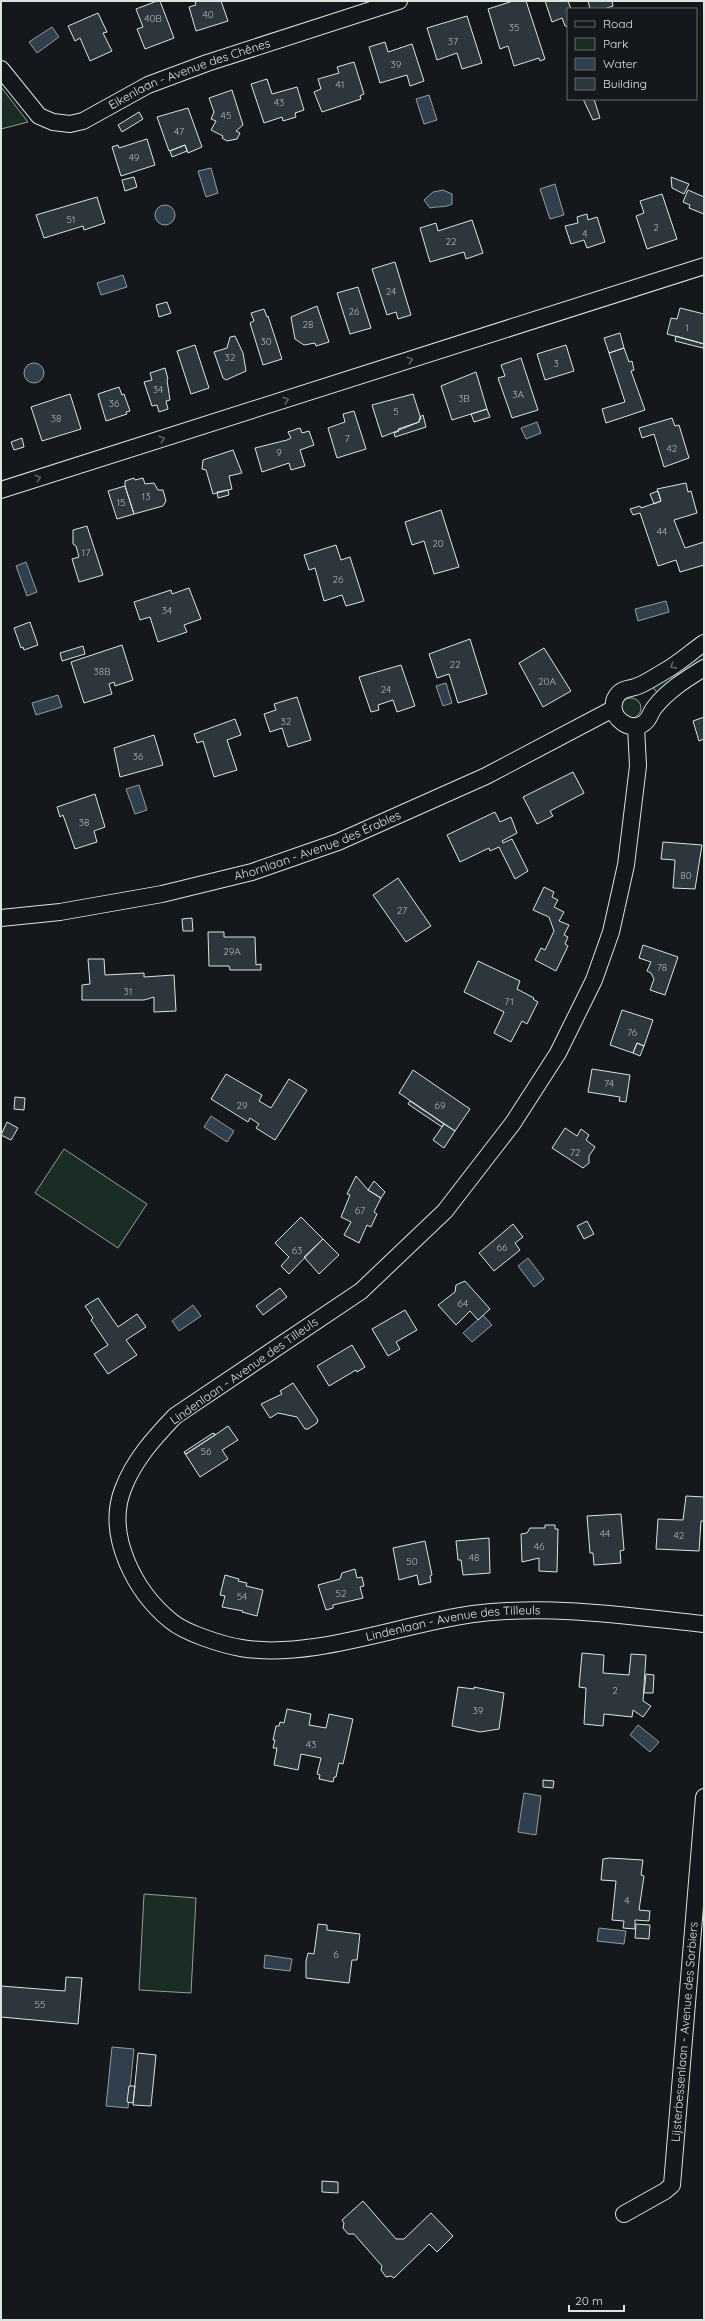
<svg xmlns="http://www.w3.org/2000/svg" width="705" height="2321" font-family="Quicksand,sans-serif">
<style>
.green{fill:#1a2d24;stroke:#939e99}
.water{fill:#2f3f4d;stroke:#939e99}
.building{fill:#2c363c;stroke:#d8e6dc}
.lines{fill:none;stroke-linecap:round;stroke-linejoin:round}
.street-casing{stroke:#d8e6dc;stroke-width:18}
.street{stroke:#14181c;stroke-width:16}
.oneway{stroke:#59605f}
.labels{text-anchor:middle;stroke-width:3;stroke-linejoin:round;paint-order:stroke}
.number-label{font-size:10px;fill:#adbab4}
.street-label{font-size:12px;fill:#d8e6dc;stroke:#14181c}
</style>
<rect width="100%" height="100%" fill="#14181c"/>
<path class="green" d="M 1,87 L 28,122 L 1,129 Z
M 704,649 L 704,660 L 658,694 L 652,686 Z
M621 708a10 10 0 1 1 20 0a10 10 0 1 1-20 0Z
M 64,1149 L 147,1204 L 118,1248 L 35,1193 Z
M 144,1894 L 196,1898 L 191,1993 L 139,1990 Z"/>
<path class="water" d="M 52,27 L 59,37 L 37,53 L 29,42 Z
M 429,95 L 437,120 L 424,124 L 416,99 Z
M 211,168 L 218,193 L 206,197 L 198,171 Z
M 555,184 L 564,215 L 550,219 L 540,189 Z
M 443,190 L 452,194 L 452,204 C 445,208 438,206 430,208 L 424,200 L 433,192 Z
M155 215a10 10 0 1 1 20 0a10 10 0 1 1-20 0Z
M 123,275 L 127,287 L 101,295 L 97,283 Z
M24 373a10 10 0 1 1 20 0a10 10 0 1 1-20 0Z
M 537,422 L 541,433 L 526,439 L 521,428 Z
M 26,562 L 37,592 L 27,596 L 16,566 Z
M 666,601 L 669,612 L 638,621 L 635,609 Z
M 446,683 L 452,703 L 443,706 L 436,686 Z
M 58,695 L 62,707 L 36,715 L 32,703 Z
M 139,785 L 147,810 L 135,814 L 126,789 Z
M 211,1116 L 234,1131 L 227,1142 L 204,1127 Z
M 528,1258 L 544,1279 L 534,1287 L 518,1266 Z
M 193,1305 L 201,1316 L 179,1331 L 172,1321 Z
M 483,1315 L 492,1325 L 472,1342 L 463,1333 Z
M 638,1725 L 659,1742 L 650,1752 L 630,1735 Z
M 524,1793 L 541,1796 L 536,1835 L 518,1832 Z
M 599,1928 L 626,1931 L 624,1944 L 597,1941 Z
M 265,1955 L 292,1959 L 290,1971 L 264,1968 Z
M 112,2047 L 134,2049 L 128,2108 L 106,2106 Z"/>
<path class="building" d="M 157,1 L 160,1 L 174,38 L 145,49 L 137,29 L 143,27 L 136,9 Z
M 195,1 L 221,1 L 228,21 L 196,31 L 189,7 L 196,5 Z
M 513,1 L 526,1 L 545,59 L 540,61 L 539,58 L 514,66 L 508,46 L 500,49 L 488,9 Z
M 545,1 L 568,1 L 571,9 L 568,9 L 568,27 L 565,26 L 562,18 L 552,22 Z
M 588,1 L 612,1 L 613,6 L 604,9 L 590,9 Z
M 98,13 L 107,32 L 103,33 L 112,51 L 90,61 L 80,38 L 75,41 L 68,26 Z
M 467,16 L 482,63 L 462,69 L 457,53 L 437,60 L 427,28 Z
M 385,42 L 388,52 L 412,44 L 424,81 L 410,86 L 407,75 L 380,83 L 369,47 Z
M 354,62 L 364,94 L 360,96 L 361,99 L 322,112 L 314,92 L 321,89 L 318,79 L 339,73 L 337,67 Z
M 267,79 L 272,94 L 297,87 L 304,110 L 295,113 L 296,117 L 283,121 L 282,117 L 264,123 L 251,84 Z
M 232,90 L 243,125 L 236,131 L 240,133 L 237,139 L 227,141 L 222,138 L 223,136 L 211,130 L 216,121 L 211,119 L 214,112 L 209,98 Z
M 583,99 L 594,99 L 600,118 L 593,120 Z
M 188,108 L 202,147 L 188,153 L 185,145 L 169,151 L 157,117 Z
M 139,112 L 143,119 L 122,132 L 118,125 Z
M 147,139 L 155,165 L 121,176 L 112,147 L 118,145 L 119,148 Z
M 185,145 L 187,151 L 172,157 L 170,151 Z
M 134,177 L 137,187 L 125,191 L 122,180 Z
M 671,177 L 689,184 L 684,194 L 672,188 Z
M 688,190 L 704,197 L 704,214 L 689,208 L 690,205 L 683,202 Z
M 662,194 L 677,239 L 647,249 L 636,216 L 644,213 L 640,201 Z
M 97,197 L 105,223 L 84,230 L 83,226 L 44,238 L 36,215 Z
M 587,214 L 588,220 L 597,217 L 605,242 L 587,248 L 584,240 L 571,244 L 565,226 L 578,223 L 577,217 Z
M 472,220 L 483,253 L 466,259 L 464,252 L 430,262 L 420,228 L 436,223 L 438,231 Z
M 395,262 L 411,315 L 398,319 L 396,312 L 387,315 L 372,269 Z
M 358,287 L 371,328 L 350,334 L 337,293 Z
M 167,302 L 171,313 L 159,317 L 156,305 Z
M 317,306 L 329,342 L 316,346 L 315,343 L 304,345 L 295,339 L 291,317 Z
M 680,308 L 704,314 L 704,344 L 667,334 L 671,318 L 677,319 Z
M 264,309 L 267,317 L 268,316 L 282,359 L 263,365 L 250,323 L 254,321 L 251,313 Z
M 620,333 L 624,348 L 609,353 L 604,338 Z
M 235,336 L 243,353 L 246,371 L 226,380 L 223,378 L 214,352 L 227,348 L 230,337 Z
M 676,336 L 704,344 L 703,348 L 675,341 Z
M 195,345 L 209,388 L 191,394 L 177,351 Z
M 566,345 L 574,371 L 545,380 L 537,354 Z
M 624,348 L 629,362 L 632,361 L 634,370 L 631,371 L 645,410 L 606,423 L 602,409 L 625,402 L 609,353 Z
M 521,358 L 538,410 L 512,418 L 498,378 L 505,376 L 501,365 Z
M 165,368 L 168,379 L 167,380 L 170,400 L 166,401 L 168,409 L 159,412 L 157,405 L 152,406 L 144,382 L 152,380 L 150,373 Z
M 476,372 L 487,409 L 452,420 L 441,386 Z
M 119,387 L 122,395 L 124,394 L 130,411 L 126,412 L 127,414 L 106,421 L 98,394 Z
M 70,394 L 81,429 L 42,441 L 31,407 Z
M 413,394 L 421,419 L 419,420 L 419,422 L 382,437 L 372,405 Z
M 487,409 L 490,417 L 474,422 L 471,414 Z
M 354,411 L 366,449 L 337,458 L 328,428 L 345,422 L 343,414 Z
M 423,415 L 426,427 L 395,437 L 394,433 L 399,431 L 398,429 L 419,422 L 420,417 Z
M 672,418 L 675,426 L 679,425 L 689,458 L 664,467 L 654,434 L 642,438 L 639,428 Z
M 300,428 L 302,433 L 309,431 L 314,445 L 300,450 L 305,466 L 291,470 L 289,463 L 262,472 L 255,448 L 287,440 L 291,438 L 288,432 Z
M 22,438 L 24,447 L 14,450 L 11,442 Z
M 233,450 L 242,473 L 229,476 L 232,489 L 213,494 L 206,470 L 202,469 L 203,460 Z
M 134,478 L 135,480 L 143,478 L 145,484 L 154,483 L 158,490 L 163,490 L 166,501 L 163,506 L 134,514 L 125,486 L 125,481 Z
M 686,483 L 688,492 L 691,491 L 697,513 L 674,520 L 685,548 L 704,542 L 704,565 L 680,572 L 676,560 L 658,566 L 640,513 L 633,515 L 630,509 L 640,506 L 641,508 L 661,501 L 657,489 Z
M 125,486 L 134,514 L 117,519 L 108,491 Z
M 228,490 L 229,495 L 218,498 L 217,492 Z
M 658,491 L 661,501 L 654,504 L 650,494 Z
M 441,510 L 459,567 L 434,574 L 424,541 L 412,545 L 405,522 Z
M 87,526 L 103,575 L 79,582 L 72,559 L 79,557 L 76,546 L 73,544 L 73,530 Z
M 336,545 L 341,560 L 350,557 L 364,601 L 346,606 L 342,595 L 324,601 L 315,568 L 309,570 L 304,555 Z
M 189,588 L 201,619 L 184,625 L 187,632 L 158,642 L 150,617 L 140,620 L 134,602 L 171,590 L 172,594 Z
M 30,622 L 38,645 L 24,650 L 23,647 L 21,648 L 14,628 Z
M 470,639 L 487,694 L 458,703 L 449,674 L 437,678 L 429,654 Z
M 122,645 L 133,680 L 115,686 L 114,682 L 109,684 L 112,694 L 84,703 L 71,662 Z
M 83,646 L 85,654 L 62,661 L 60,653 Z
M 544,648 L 571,691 L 543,707 L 519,663 Z
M 401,665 L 415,706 L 397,712 L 393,700 L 378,705 L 379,710 L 371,712 L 359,677 Z
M 297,697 L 311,740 L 288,747 L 282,728 L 270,732 L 264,714 L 276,710 L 274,704 Z
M 704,717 L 704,739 L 699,741 L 693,721 Z
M 235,719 L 241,735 L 227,740 L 237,770 L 214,777 L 203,741 L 197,743 L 194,734 Z
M 154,735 L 163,765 L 120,777 L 114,748 Z
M 573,772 L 584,793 L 550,811 L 553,816 L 537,824 L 523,797 Z
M 95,794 L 105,827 L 94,831 L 97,842 L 75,849 L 63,815 L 60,817 L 57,807 Z
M 495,812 L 500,822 L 511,817 L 517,833 L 502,841 L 503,843 L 512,839 L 528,871 L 515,879 L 499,847 L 490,851 L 489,848 L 460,862 L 447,835 Z
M 663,842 L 702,845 L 695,889 L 673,888 L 675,860 L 661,859 Z
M 398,878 L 431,926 L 406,942 L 373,895 Z
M 544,887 L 554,892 L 552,897 L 558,900 L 554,907 L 564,912 L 559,921 L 569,925 L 564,935 L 568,937 L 565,944 L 568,946 L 556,971 L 535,960 L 541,948 L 545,950 L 554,931 L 549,917 L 533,910 Z
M 192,918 L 193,931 L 183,931 L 182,919 Z
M 208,932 L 224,932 L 224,937 L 255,937 L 256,965 L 261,964 L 261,970 L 230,970 L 229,966 L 209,966 Z
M 643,945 L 678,957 L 665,995 L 650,990 L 654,979 L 651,973 L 647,971 L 651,962 L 639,958 Z
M 88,959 L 104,959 L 105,975 L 144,973 L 144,977 L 174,975 L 176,1011 L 154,1012 L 154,997 L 144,1000 L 82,1000 L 82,985 L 90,984 Z
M 478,961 L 520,981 L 517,989 L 534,998 L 533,999 L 538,1002 L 527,1024 L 522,1021 L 511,1042 L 494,1033 L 504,1012 L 464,992 Z
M 622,1010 L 653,1020 L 644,1046 L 637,1043 L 633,1053 L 610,1045 Z
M 637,1043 L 644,1046 L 640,1056 L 633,1053 Z
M 592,1069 L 630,1075 L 626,1102 L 619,1101 L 620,1097 L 588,1092 Z
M 413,1070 L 470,1109 L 455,1131 L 399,1093 Z
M 226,1074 L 262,1095 L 259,1101 L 271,1108 L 289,1079 L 307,1090 L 275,1140 L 256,1128 L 259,1124 L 250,1118 L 248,1122 L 211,1099 Z
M 15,1097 L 25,1098 L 24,1110 L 14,1109 Z
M 410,1101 L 444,1124 L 442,1127 L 408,1104 Z
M 7,1122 L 18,1128 L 11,1140 L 1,1135 Z
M 444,1124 L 455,1131 L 444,1148 L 433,1140 Z
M 565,1128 L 577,1136 L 581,1129 L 589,1135 L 586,1140 L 595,1147 L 589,1156 L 589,1163 L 583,1168 L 552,1148 Z
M 356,1176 L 368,1190 L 381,1198 L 374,1212 L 377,1214 L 371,1227 L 367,1225 L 359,1243 L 344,1235 L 351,1222 L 341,1217 L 350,1195 L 347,1194 Z
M 374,1181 L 385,1192 L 381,1198 L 368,1190 Z
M 301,1217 L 323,1239 L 289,1274 L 281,1266 L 289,1257 L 275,1243 Z
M 587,1221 L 594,1234 L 584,1239 L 577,1226 Z
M 513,1224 L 523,1237 L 515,1243 L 520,1250 L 494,1271 L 479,1253 Z
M 323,1239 L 339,1255 L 319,1274 L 304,1257 Z
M 465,1281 L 490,1309 L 478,1320 L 470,1311 L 456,1325 L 438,1305 L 455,1292 L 456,1285 Z
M 280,1288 L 287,1297 L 263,1315 L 256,1306 Z
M 98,1298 L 118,1327 L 137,1314 L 146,1327 L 126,1340 L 137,1355 L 108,1374 L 94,1354 L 108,1345 L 91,1320 L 93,1318 L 85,1306 Z
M 405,1310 L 417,1330 L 396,1342 L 400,1349 L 388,1356 L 372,1329 Z
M 352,1345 L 365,1367 L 357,1372 L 356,1370 L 329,1386 L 317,1366 Z
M 293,1383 L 318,1420 L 317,1423 L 308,1429 L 305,1429 L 297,1417 L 278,1413 L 270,1418 L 261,1404 L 282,1394 L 280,1391 Z
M 228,1426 L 238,1440 L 222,1450 L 228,1459 L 200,1477 L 184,1452 L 186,1454 L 215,1435 L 214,1433 L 215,1435 Z
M 213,1433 L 215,1435 L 186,1454 L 184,1452 Z
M 686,1496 L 704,1497 L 704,1521 L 701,1521 L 699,1551 L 656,1549 L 658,1519 L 683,1520 Z
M 621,1514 L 624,1550 L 620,1551 L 621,1563 L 594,1565 L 593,1553 L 590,1553 L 587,1516 Z
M 545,1525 L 555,1525 L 555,1529 L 558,1529 L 557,1572 L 539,1571 L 539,1558 L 522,1562 L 521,1534 L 527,1533 L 530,1528 L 545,1528 Z
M 489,1538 L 490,1573 L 463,1575 L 461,1560 L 458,1560 L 456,1541 Z
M 425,1541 L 432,1575 L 430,1576 L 431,1582 L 419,1585 L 417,1575 L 399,1580 L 393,1548 Z
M 355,1569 L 357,1578 L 362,1577 L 364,1586 L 360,1587 L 363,1598 L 333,1605 L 333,1608 L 326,1610 L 318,1585 L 340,1579 L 342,1573 Z
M 225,1575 L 239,1579 L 238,1581 L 247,1583 L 246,1586 L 263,1590 L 257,1616 L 242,1612 L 243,1611 L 222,1607 L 225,1596 L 220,1595 Z
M 582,1653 L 604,1655 L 603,1673 L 629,1675 L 631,1654 L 646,1655 L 643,1701 L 651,1706 L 643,1717 L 633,1710 L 632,1717 L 604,1714 L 603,1726 L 584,1724 L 586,1688 L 579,1687 Z
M 646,1674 L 654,1675 L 653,1693 L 644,1693 Z
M 458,1687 L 474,1689 L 474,1687 L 504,1693 L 499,1729 L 480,1732 L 452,1726 Z
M 287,1709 L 311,1714 L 309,1725 L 326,1728 L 329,1714 L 353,1719 L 343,1764 L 339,1763 L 336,1777 L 334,1777 L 333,1782 L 319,1779 L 320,1775 L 317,1774 L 321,1758 L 301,1754 L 298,1770 L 274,1765 L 277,1748 L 273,1748 L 275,1740 L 273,1740 L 276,1726 L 279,1726 L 280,1722 L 284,1723 Z
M 543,1780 L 554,1781 L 553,1788 L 543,1787 Z
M 609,1858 L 643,1860 L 641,1875 L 644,1876 L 639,1910 L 650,1911 L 649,1921 L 635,1920 L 635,1929 L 623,1928 L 624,1921 L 612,1920 L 616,1881 L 601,1880 L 603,1859 Z
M 318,1924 L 327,1925 L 327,1930 L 360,1934 L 357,1960 L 352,1960 L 349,1983 L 306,1978 L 306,1961 L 308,1953 L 314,1954 Z
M 636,1924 L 650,1925 L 649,1939 L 635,1938 Z
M 66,1977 L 82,1978 L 78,2024 L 1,2017 L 1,1986 L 65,1991 Z
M 138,2053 L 156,2055 L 151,2106 L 133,2105 Z
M 129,2086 L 135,2086 L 133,2103 L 127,2102 Z
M 322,2181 L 338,2182 L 338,2193 L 322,2192 Z
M 363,2201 L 396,2239 L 404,2239 L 431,2213 L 453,2236 L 437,2252 L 429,2244 L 394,2278 L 391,2276 L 386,2277 L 381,2270 L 382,2266 L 354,2234 L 348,2234 L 343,2228 L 344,2223 L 342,2220 Z"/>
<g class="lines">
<defs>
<g id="street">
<path id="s1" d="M 1,69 L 39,116 L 53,122 L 70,124 L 83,121 L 148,85 L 207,63 L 399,1"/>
<path d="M 1,490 L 704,266"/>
<path d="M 704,643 C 691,652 679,663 665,671 C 656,676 645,684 635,687 C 629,689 624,688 619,693 C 610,702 613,716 622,722 C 628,727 638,728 644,723 C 650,719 650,713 654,708 C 667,691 686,679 704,668"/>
<path id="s2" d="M 636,727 L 638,766 L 626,865 L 611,932 L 594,980 L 558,1053 L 513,1123 L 445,1211 L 361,1291 L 175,1416 C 154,1438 134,1460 123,1489 C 105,1535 135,1592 171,1621 C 185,1633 223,1645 241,1648 C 312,1660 401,1624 473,1614 C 550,1604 627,1616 704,1624"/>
<path id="s3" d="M 1,918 L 60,912 L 162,894 L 252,872 L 338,842 L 486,776 L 613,709"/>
<path id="s4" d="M 624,2214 L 665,2191 L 672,2185 L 704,1797"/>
</g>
</defs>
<use href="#street" class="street-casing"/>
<use href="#street" class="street"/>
</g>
<defs><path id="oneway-chevron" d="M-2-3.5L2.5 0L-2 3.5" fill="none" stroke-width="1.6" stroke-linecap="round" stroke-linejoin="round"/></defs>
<g class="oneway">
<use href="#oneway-chevron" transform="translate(410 360) rotate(-18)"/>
<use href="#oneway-chevron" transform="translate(286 400) rotate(-18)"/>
<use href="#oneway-chevron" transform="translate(162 439) rotate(-18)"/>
<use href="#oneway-chevron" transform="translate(38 478) rotate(-18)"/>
<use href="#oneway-chevron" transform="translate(673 666) rotate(148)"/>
</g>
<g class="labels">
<g class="number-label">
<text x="208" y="18">40</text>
<text x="153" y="22">40B</text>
<text x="514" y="31">35</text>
<text x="453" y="45">37</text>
<text x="396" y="68">39</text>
<text x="340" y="88">41</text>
<text x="279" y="106">43</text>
<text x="226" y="119">45</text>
<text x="179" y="135">47</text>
<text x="134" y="161">49</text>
<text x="71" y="223">51</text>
<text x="656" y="231">2</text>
<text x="585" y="237">4</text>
<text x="451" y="245">22</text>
<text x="391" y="295">24</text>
<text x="354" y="315">26</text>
<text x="308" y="328">28</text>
<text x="687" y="331">1</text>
<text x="266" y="345">30</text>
<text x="230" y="361">32</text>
<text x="556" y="367">3</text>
<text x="158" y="393">34</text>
<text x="518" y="398">3A</text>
<text x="464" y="402">3B</text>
<text x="114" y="407">36</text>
<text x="396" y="415">5</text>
<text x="56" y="422">38</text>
<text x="347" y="442">7</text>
<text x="672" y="452">42</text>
<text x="279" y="456">9</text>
<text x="146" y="500">13</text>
<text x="121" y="506">15</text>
<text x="662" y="535">44</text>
<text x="438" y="547">20</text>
<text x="86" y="556">17</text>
<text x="338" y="583">26</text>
<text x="167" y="614">34</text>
<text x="455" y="668">22</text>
<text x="102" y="675">38B</text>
<text x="547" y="685">20A</text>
<text x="386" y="693">24</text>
<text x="286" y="725">32</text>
<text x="138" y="760">36</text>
<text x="84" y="826">38</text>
<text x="686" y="879">80</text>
<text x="402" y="914">27</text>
<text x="232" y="955">29A</text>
<text x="662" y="971">78</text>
<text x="128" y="995">31</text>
<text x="509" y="1005">71</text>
<text x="632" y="1036">76</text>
<text x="609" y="1087">74</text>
<text x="242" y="1109">29</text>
<text x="440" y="1109">69</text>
<text x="575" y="1156">72</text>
<text x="360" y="1214">67</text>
<text x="502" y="1251">66</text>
<text x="297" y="1254">63</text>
<text x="463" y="1307">64</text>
<text x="206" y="1455">56</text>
<text x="605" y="1537">44</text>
<text x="679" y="1539">42</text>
<text x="539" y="1550">46</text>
<text x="474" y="1561">48</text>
<text x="412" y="1565">50</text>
<text x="341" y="1597">52</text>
<text x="242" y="1600">54</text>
<text x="615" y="1694">2</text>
<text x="478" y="1714">39</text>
<text x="311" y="1748">43</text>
<text x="627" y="1904">4</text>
<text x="336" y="1958">6</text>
<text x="40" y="2008">55</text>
</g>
<g class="street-label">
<text dy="4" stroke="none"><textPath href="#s1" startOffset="223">Eikenlaan - Avenue des Chênes</textPath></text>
<text dy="4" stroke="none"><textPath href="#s3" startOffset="326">Ahornlaan - Avenue des Érables</textPath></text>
<text transform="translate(244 1371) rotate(-35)" y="4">Lindenlaan - Avenue des Tilleuls</text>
<text dy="4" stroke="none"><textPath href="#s2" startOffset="1404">Lindenlaan - Avenue des Tilleuls</textPath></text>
<text dy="4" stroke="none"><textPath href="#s4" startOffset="210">Lijsterbessenlaan - Avenue des Sorbiers</textPath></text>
</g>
</g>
<rect width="705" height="2321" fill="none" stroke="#d8e6dc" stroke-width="4"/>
<rect x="567" y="8" width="130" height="92" fill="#14181c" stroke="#626a69"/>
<rect x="575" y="21" width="20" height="6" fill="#14181c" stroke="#626a69"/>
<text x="603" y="28" font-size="12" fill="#d8e6dc">Road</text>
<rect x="575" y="38" width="20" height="12" fill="#1a2d24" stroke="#626a69"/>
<text x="603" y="48" font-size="12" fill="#d8e6dc">Park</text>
<rect x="575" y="58" width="20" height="12" fill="#2f3f4d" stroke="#626a69"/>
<text x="603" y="68" font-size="12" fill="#d8e6dc">Water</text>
<rect x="575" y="78" width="20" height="12" fill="#2c363c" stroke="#626a69"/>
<text x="603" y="88" font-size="12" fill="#d8e6dc">Building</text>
<path d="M569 2305v6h55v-6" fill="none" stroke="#d8e6dc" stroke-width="2"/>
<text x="575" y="2305" font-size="12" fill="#d8e6dc" stroke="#14181c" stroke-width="3" paint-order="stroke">20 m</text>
</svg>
